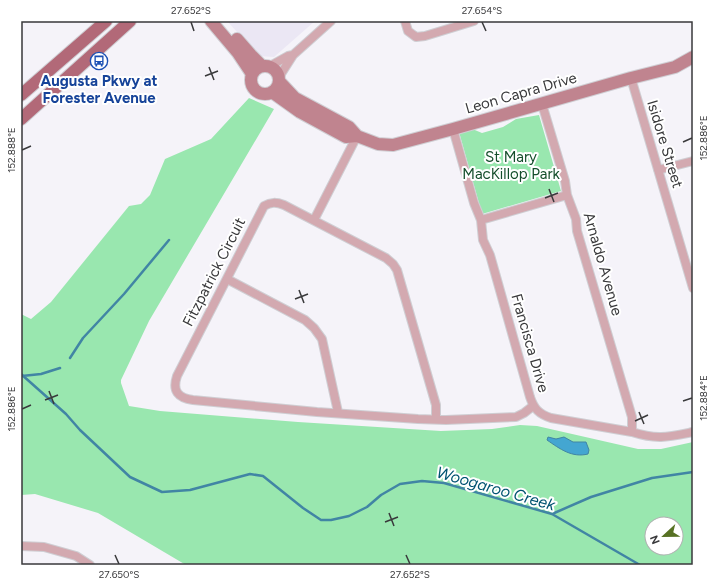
<svg xmlns="http://www.w3.org/2000/svg" width="714" height="586" font-family="Figtree,sans-serif">
<style>
.built{fill:#ebe7f4}
.green{fill:#99e7af;fill-rule:evenodd}
.water{fill:#44a6d1;stroke:#4185a4}
.lines{fill:none;stroke-linecap:round;stroke-linejoin:round}
.stream{stroke:#4185a4;stroke-width:2.5}
.street-casing{stroke:#cfced3;stroke-width:10}
.secondary-casing{stroke:#cfced3;stroke-width:14}
.primary-casing{stroke:#cfced3;stroke-width:14}
.street{stroke:#d3a9b0;stroke-width:8}
.secondary{stroke:#c0848f;stroke-width:12}
.primary{stroke:#b26978;stroke-width:12}
.ticks{fill:none;stroke:#39393b;stroke-width:1.5}
.labels{text-anchor:middle;stroke-width:4;stroke-linejoin:round;paint-order:stroke}
.transit-label{font-size:15px;font-weight:bold;fill:#164399;stroke:#fff}
.street-label{font-size:15px;fill:#39393b;stroke:#fff}
.park-label{font-size:15px;fill:#144e2b;stroke:#fff}
.water-label{font-size:16px;font-style:italic;fill:#005371;stroke:#fff}
.neatline{fill:none;stroke:#39393b;stroke-width:1.5}
.ticks-label{font-size:10px;text-anchor:middle;fill:#39393b}
</style>
<rect width="100%" height="100%" fill="#f5f3f9"/>
<path class="built" d="M 227,21 L 315,21 L 274,57 L 259,56 Z"/>
<path class="green" d="M 249,98 L 274,109 L 149,321 L 121,380 L 121,383 L 129,406 L 160,411 L 298,422 L 441,431 L 492,429 L 520,425 L 537,426 L 638,449 L 661,449 L 693,442 L 693,565 L 186,565 L 98,513 L 35,494 L 21,495 L 21,314 L 31,319 L 51,302 L 129,206 L 141,204 L 150,195 L 165,159 L 211,139 ZM 652,524 L 676,524 L 676,548 L 652,548 Z
M 539,115 L 561,191 L 482,214 L 459,132 L 470,128 L 482,133 L 503,127 L 516,119 Z"/>
<path class="water" d="M 548,437 L 556,439 L 564,437 L 573,442 L 586,442 L 589,450 L 588,454 C 572,458 560,449 547,440 Z"/>
<g class="lines">
<path class="stream" d="M 70,358 L 83,338 L 124,294 L 169,240
M 21,374 L 66,414 L 80,430 L 130,477 L 162,492 L 190,490 L 250,474 L 263,476 L 303,508 L 321,520 L 331,520 L 349,516 L 367,507 L 381,495 L 400,484 L 422,481 L 444,483 L 552,514 L 640,565
M 22,376 L 41,374 L 60,368
M 552,514 L 591,497 L 652,478 L 693,472"/>
<defs>
<path id="street" d="M 405,21 L 408,31 L 416,37 L 425,36 L 474,21
M 270,66 L 288,56 L 293,55
M 279,77 L 293,55 L 331,21
M 631,78 L 693,288
M 542,104 L 565,181 L 567,195 L 576,219 L 577,231 L 632,417 L 632,432
M 453,129 L 474,203 L 481,220 L 483,240 L 490,255 L 530,397 C 534,409 539,414 551,418 L 632,432 C 657,440 668,437 693,432
M 658,170 L 693,161
M 314,220 L 357,136
M 481,220 L 567,195
M 227,279 L 305,320 L 314,328 L 322,339 L 338,412
M 436,419 L 436,405 L 397,270 L 393,264 L 386,258 L 284,205 C 276,202 271,202 264,206 L 177,376 C 172,391 178,398 193,400 L 317,412 L 418,419 L 446,420 L 516,417 L 524,413 L 533,406
M 21,546 L 44,547 L 76,556 L 90,565"/>
<path id="secondary" d="M 211,21 L 238,53 L 252,74
M 237,39 L 251,55 L 262,66
M251 80a14 14 0 1 1 28 0a14 14 0 1 1-28 0Z
M 279,81 L 295,98 L 349,127 L 357,136
M 272,92 L 300,112 L 346,137 L 357,136 L 378,144 L 393,145 L 453,129 L 631,78 L 675,67 L 693,57"/>
<path id="primary" d="M 21,95 L 106,21
M 21,119 L 130,21"/>
</defs>
<use href="#street" class="street-casing"/>
<use href="#secondary" class="secondary-casing"/>
<use href="#primary" class="primary-casing"/>
<use href="#street" class="street"/>
<use href="#secondary" class="secondary"/>
<use href="#primary" class="primary"/>
</g>
<path class="ticks" d="M 191,22 L 194,31M 482,22 L 486,31M 209,67 L 214,80M 205,76 L 218,71M 683,142 L 692,138M 22,150 L 31,146M 549,189 L 554,202M 545,198 L 558,193M 299,290 L 304,303M 295,299 L 308,294M 49,391 L 54,404M 45,400 L 58,395M 683,401 L 692,398M 22,409 L 31,405M 639,412 L 644,424M 635,421 L 648,415M 389,513 L 394,526M 385,522 L 398,517M 115,555 L 119,564M 406,555 L 410,564"/>
<defs>
<symbol id="bus-ring" viewBox="-11 -11 22 22"><circle r="9.5" fill="#fff" stroke="#1a4fb4" stroke-width="1.5"/><path d="M-5-6H5V4H4V6H2V4H-2V6H-4V4H-5ZM-3.5-4V0h7V-4ZM-3.5 1.2v1.5H-2V1.2ZM2 1.2v1.5H3.5V1.2Z" fill="#1a4fb4"/></symbol>
</defs>
<g fill-rule="evenodd">
<use href="#bus-ring" x="89" y="51" width="20" height="20"/>
</g>
<g class="labels">
<g class="transit-label">
<text x="99" y="86">Augusta Pkwy at<tspan x="99" dy="17">Forester Avenue</tspan></text>
</g>
<g class="street-label">
<text transform="translate(521 93) rotate(-16)" y="5">Leon Capra Drive</text>
<text transform="translate(665 144) rotate(73)" y="5">Isidore Street</text>
<text transform="translate(603 264) rotate(74)" y="5">Arnaldo Avenue</text>
<text transform="translate(214 272) rotate(-63)" y="5">Fitzpatrick Circuit</text>
<text transform="translate(530 343) rotate(74)" y="5">Francisca Drive</text>
</g>
<g class="park-label">
<text x="511" y="162">St Mary<tspan x="511" dy="17">MacKillop Park</tspan></text>
</g>
<g class="water-label">
<text transform="translate(496 488) rotate(16)" y="6">Woogaroo Creek</text>
</g>
</g>
<rect width="714" height="586" fill="none" stroke="#ffffff" stroke-width="44"/>
<g transform="translate(664 536) rotate(248)"><circle r="19" fill="#ffffff" stroke="#b0b0b1"/>
<path d="M0-3L7 15L0 10L-7 15Z" fill="#577123"/>
<text y="-6" font-size="11" font-weight="bold" text-anchor="middle" fill="#39393b">N</text>
</g>
<rect x="22" y="22" width="670" height="542" class="neatline"/>
<g class="ticks-label">
<text x="191" y="14">27.652°S</text>
<text x="482" y="14">27.654°S</text>
<text transform="translate(703 138) rotate(-90)" y="4">152.886°E</text>
<text transform="translate(11 150) rotate(-90)" y="4">152.888°E</text>
<text transform="translate(703 398) rotate(-90)" y="4">152.884°E</text>
<text transform="translate(11 409) rotate(-90)" y="4">152.886°E</text>
<text x="119" y="578">27.650°S</text>
<text x="410" y="578">27.652°S</text>
</g>
</svg>
